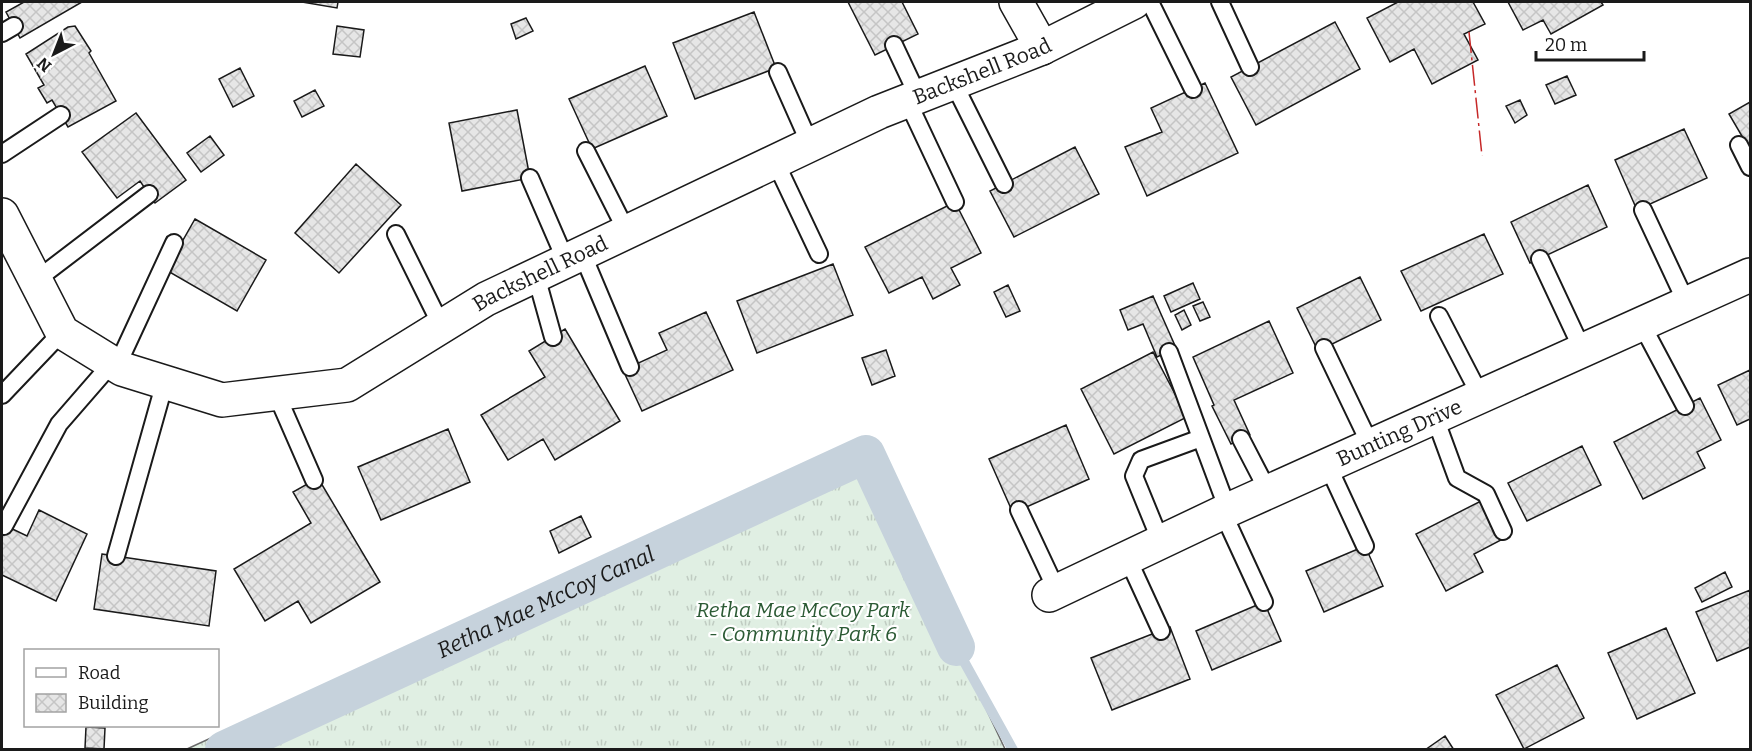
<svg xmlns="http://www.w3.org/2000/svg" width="1752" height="751" font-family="Bitter,serif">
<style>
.grass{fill:url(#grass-tufts);stroke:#6a6a6a;stroke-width:1.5}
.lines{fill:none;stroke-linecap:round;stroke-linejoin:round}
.stream{stroke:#c6d2dc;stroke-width:10}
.canal{stroke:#c6d2dc;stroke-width:38}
.building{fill:url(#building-cross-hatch);stroke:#1a1a1a;stroke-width:1.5}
.lane-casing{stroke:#1a1a1a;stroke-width:20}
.street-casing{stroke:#1a1a1a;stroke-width:36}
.lane{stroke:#fff;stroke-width:16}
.street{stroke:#fff;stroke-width:33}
.power{stroke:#c62828;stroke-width:1.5;stroke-dasharray:21 4.5 3 4.5;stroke-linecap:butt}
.labels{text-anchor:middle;stroke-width:4.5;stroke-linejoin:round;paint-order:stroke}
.street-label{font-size:21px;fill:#1a1a1a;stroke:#fff}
.park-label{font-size:21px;font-style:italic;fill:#2b5a34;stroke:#fff}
.water-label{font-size:22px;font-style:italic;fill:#1a1a1a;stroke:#fff}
</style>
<defs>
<pattern id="grass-tufts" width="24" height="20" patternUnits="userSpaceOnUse" patternTransform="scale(1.5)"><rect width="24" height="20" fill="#e0efe3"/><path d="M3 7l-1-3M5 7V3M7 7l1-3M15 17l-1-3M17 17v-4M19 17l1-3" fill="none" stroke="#c0ccc2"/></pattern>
<pattern id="building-cross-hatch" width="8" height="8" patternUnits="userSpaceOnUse" patternTransform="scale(1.5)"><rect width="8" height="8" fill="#e6e6e6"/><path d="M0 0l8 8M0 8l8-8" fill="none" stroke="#c5c5c5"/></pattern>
</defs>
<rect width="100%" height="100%" fill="#fff"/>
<path class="grass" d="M 859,440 L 1005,749 L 187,749 Z"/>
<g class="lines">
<path class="stream" d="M 956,647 L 1013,750"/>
<path class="canal" id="s1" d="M 224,750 L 866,454 L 956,647"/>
</g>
<path class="building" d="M 24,2 L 82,2 L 20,38 L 6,12 Z
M 302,2 L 338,2 L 337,8 Z
M 848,2 L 902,2 L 918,34 L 875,55 Z
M 1398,2 L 1473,2 L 1485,24 L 1464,34 L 1478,60 L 1432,84 L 1414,49 L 1390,62 L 1367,18 Z
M 1508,2 L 1601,2 L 1603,5 L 1551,34 L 1543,20 L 1523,30 Z
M 754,12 L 776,68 L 695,99 L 673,43 Z
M 526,18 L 533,31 L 516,39 L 511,24 Z
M 1335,22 L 1360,69 L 1256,125 L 1231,77 Z
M 75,26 L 91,51 L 89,53 L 116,101 L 68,127 L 52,100 L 47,103 L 38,88 L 44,85 L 26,54 L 68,27 Z
M 337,26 L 364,30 L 360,57 L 333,54 Z
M 645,66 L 667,116 L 592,149 L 569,99 Z
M 240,68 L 254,96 L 233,107 L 219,79 Z
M 1567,76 L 1576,95 L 1555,104 L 1546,85 Z
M 1205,83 L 1238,153 L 1147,196 L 1125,147 L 1162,132 L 1151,108 Z
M 315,90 L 324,106 L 302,117 L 294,101 Z
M 1520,100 L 1527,115 L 1515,123 L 1506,106 Z
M 1750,102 L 1750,150 L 1729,114 Z
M 517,110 L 530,178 L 462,191 L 449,123 Z
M 136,113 L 186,180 L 155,203 L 140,181 L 117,198 L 82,152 Z
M 1684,129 L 1707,178 L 1637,210 L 1615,160 Z
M 210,136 L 224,155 L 201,172 L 187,153 Z
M 1075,147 L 1099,194 L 1014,237 L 990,191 Z
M 356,164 L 401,205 L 339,273 L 295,233 Z
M 1588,185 L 1607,227 L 1530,263 L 1511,222 Z
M 955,202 L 981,253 L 951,268 L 960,285 L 933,299 L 922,277 L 889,293 L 865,247 Z
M 195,219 L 266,260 L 237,311 L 166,270 Z
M 1484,234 L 1503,274 L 1421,311 L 1401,271 Z
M 833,264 L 853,315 L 757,353 L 737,301 Z
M 1360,277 L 1381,320 L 1318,351 L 1297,308 Z
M 1193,283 L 1200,299 L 1171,312 L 1164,296 Z
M 1008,285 L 1020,311 L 1006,317 L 994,292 Z
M 1153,296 L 1176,348 L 1157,357 L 1143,324 L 1128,330 L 1120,310 Z
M 1203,302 L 1210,317 L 1200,321 L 1193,306 Z
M 1184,310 L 1191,325 L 1182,330 L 1175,315 Z
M 706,312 L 733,370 L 642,411 L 623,370 L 667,350 L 659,333 Z
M 1269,321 L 1293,373 L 1234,400 L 1250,435 L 1231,444 L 1212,406 L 1214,405 L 1193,357 Z
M 565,329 L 620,421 L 555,460 L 543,439 L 508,460 L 481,415 L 545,377 L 529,351 Z
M 886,350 L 895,376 L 872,385 L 862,358 Z
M 1153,352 L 1187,417 L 1114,454 L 1081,389 Z
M 1750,370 L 1750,419 L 1737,425 L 1718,385 Z
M 1700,398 L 1721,440 L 1697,452 L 1705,468 L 1643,499 L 1614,442 Z
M 1066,425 L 1089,479 L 1013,513 L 989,459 Z
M 448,429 L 470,482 L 381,520 L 358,467 Z
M 1582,446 L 1601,485 L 1527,521 L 1508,483 Z
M 318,478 L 380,582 L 311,623 L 298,601 L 265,621 L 234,569 L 311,523 L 293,492 Z
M 1481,501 L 1501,540 L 1474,554 L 1483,572 L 1446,591 L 1416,534 Z
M 39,510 L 87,534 L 56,601 L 2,575 L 2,524 L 27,536 Z
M 581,516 L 591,537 L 559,553 L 550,531 Z
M 1365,546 L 1383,586 L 1324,612 L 1306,571 Z
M 102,554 L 216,571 L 209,626 L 94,609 Z
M 1725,572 L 1732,587 L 1702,602 L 1695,588 Z
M 1750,590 L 1750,647 L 1717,661 L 1696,612 Z
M 1264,602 L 1281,641 L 1212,670 L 1196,631 Z
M 1170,627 L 1190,679 L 1112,710 L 1091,658 Z
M 1666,628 L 1695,693 L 1637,719 L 1608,653 Z
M 1557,665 L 1584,718 L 1524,749 L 1496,695 Z
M 86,727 L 105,728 L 104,749 L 85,748 Z
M 1445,736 L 1454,750 L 1425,750 Z"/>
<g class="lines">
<defs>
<path id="lane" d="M 1150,2 L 1193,89
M 1220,2 L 1250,67
M 2,33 L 14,26
M 894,45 L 918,96
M 778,72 L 810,144
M 953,82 L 1004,184
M 907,100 L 955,202
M 1739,145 L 1750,167
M 586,151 L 627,232
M 2,154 L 61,115
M 775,161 L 819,254
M 530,178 L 566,261
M 1643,210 L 1687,304
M 396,234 L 442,327
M 582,253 L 630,367
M 1540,259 L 1583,351
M 536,276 L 553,337
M 35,281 L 149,194
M 1439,316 L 1481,397
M 1642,325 L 1685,406
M 1324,348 L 1371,446
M 1169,352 L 1228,510
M 117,366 L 174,243
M 276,393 L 314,480
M 2,395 L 62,332
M 1435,418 L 1457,478 L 1486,494 L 1503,531
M 1241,439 L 1269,493
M 1328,466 L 1365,546
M 1019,510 L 1057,591
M 1223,513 L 1264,602
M 4,526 L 59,424 L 112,363
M 1161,542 L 1134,476 L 1141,460 L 1201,438
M 116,556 L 165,382
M 1127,557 L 1161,631"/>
<g id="street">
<path d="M 1016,2 L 1042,48"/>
<path id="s2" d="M 2,215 L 62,332 L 122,369 L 222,400 L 347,385 L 486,299 L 879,112 L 1042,48 L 1134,2"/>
<path id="s3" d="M 1049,595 L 1228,510 L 1750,275"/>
</g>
</defs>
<use href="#lane" class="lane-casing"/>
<use href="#street" class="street-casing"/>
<use href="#lane" class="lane"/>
<use href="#street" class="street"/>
<path class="power" d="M 1469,32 L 1482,156"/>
</g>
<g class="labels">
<g class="street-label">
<text dy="7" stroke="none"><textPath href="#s2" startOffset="1142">Backshell Road</textPath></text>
<text dy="7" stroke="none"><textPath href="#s2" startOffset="656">Backshell Road</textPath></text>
<text dy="7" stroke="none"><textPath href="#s3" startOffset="386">Bunting Drive</textPath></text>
</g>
<g class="park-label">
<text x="803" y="617">Retha Mae McCoy Park<tspan x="803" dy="24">- Community Park 6</tspan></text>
</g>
<g class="water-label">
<text dy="8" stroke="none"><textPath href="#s1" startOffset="354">Retha Mae McCoy Canal</textPath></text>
</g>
</g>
<rect width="1752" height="751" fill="none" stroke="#1a1a1a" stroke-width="6"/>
<rect x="24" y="649" width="195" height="78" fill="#ffffff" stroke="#a3a3a3" stroke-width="1.5"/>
<rect x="36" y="668" width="30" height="9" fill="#ffffff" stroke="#a3a3a3" stroke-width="1.5"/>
<text x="78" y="679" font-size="18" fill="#1a1a1a">Road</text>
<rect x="36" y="694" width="30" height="18" fill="url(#building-cross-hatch)" stroke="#a3a3a3" stroke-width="1.5"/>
<text x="78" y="709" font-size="18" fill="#1a1a1a">Building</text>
<g transform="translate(54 54) rotate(222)" stroke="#ffffff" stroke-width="4.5" paint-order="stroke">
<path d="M0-4.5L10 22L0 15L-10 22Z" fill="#1a1a1a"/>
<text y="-9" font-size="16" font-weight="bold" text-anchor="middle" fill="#1a1a1a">N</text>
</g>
<path d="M1536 51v9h108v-9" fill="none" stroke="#1a1a1a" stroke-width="3"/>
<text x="1545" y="51" font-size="18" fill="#1a1a1a" stroke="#ffffff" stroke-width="4.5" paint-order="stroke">20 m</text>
</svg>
